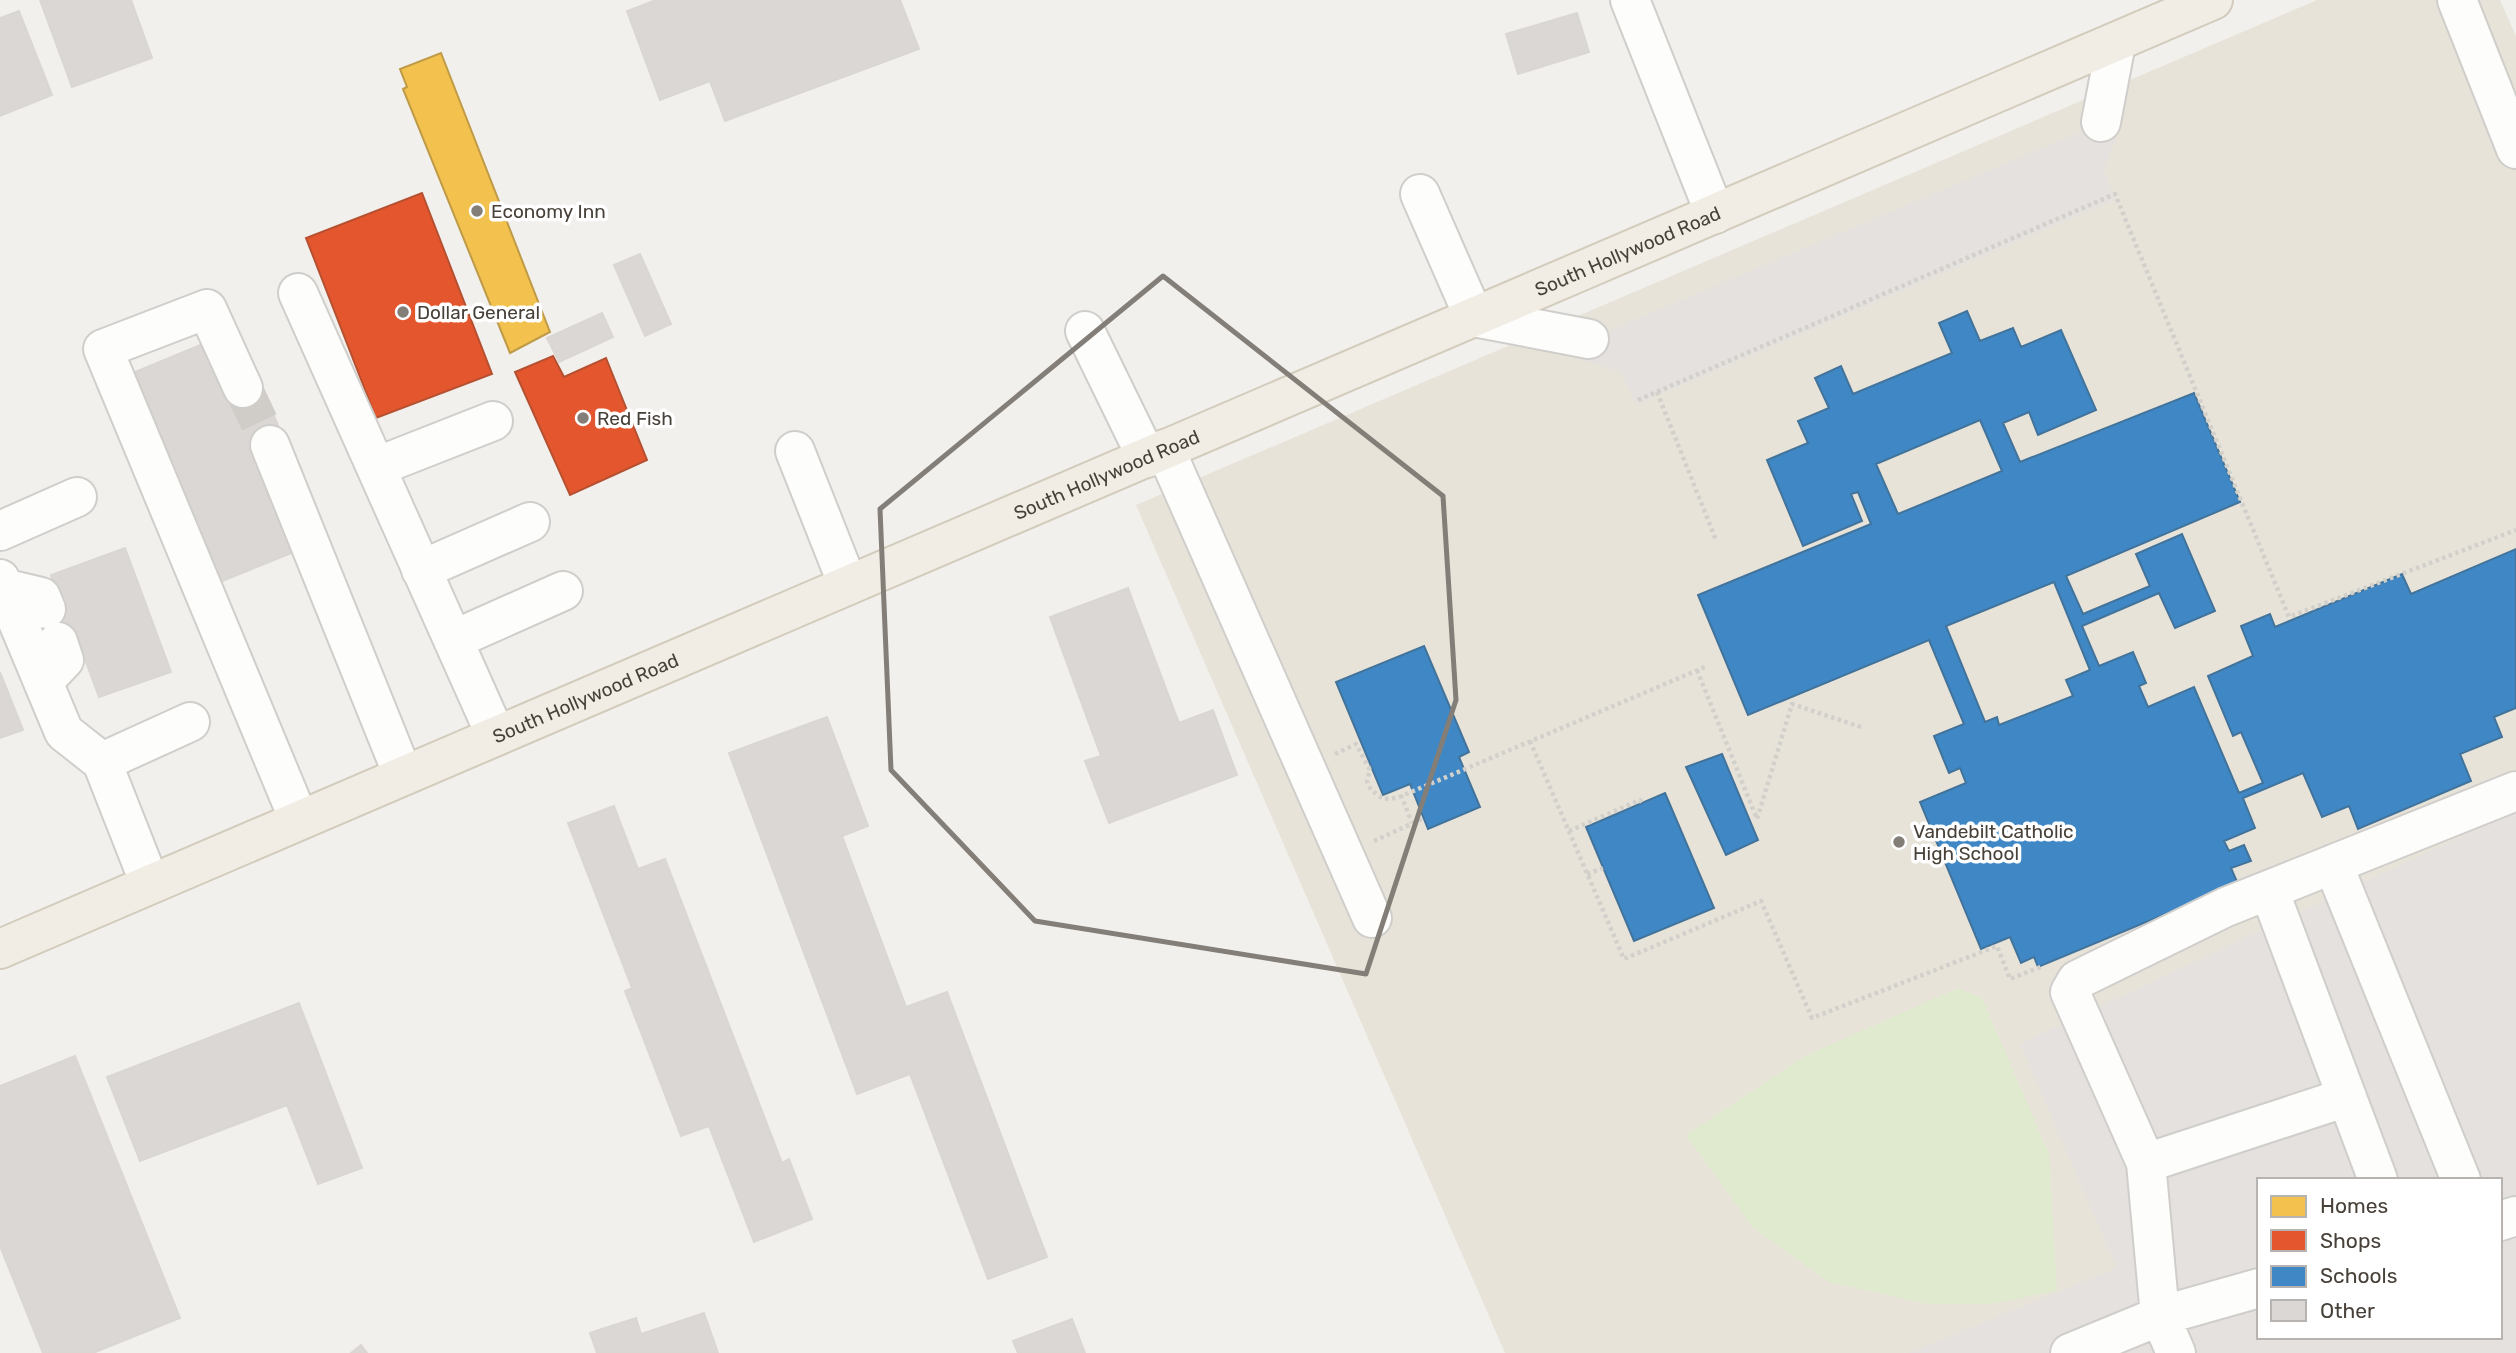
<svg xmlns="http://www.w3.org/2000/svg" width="2516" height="1353" font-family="Rubik,sans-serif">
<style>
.education{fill:#e8e3d9;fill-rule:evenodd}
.green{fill:#e0eacf}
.parking{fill:#e4e1de;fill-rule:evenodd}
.homes{fill:#f2c14e;stroke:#bf9b48;stroke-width:2}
.shops{fill:#e4572e;stroke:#b55031;stroke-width:2}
.schools{fill:#3f88c5;stroke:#42739b;stroke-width:2;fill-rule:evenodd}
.building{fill:#dad7d4;stroke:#dad7d3;stroke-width:2}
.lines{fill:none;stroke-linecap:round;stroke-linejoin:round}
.minor-tunnel{stroke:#d0cdc9;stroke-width:38;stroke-dasharray:38 19;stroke-linecap:butt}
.minor-casing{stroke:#d0cecb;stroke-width:42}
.major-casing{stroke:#d3cbbc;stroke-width:42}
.path{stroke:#d2d0cb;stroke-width:4.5;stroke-dasharray:3.5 3.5;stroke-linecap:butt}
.minor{stroke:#fdfdfc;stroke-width:38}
.major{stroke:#f1ede5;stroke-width:38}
.marked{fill:none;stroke:#847e78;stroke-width:5;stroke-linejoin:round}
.poi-dot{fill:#847e78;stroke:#fff;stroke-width:2.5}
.labels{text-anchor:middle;stroke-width:7;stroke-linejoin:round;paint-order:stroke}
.poi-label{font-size:19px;fill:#484139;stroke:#fff;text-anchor:start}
.street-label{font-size:19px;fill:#484139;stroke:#fff}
</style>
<rect width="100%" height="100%" fill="#f2f0ed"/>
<path class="education" d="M 2317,0 L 2500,0 L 2516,36 L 2516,1353 L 1505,1353 L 1136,505 ZM 2259,1180 L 2500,1180 L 2500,1337 L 2259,1337 Z"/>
<path class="green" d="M 1958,988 L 1982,998 L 2049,1154 L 2057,1291 L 1991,1304 L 1927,1304 L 1829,1282 L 1753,1228 L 1686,1135 L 1805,1056 Z"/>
<path class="parking" d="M 2125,113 L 2104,170 L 2115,200 L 1636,405 L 1621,372 L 1556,353 Z
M 2516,811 L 2516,1353 L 1909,1353 L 2117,1268 L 2020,1044 ZM 2259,1180 L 2500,1180 L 2500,1337 L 2259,1337 Z"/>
<path class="homes" d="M 441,53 L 550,332 L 510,353 L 403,89 L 407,87 L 400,69 Z"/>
<path class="shops" d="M 422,193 L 492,374 L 376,418 L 306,238 Z
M 553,356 L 564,377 L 606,358 L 647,460 L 570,495 L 515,372 Z"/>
<path class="schools" d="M 1967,311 L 1980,341 L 2013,328 L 2021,347 L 2061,330 L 2096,410 L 2038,435 L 2029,412 L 2003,423 L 2020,462 L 2194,393 L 2240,502 L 2066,576 L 2083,614 L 2150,586 L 2136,554 L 2182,534 L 2215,611 L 2175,628 L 2159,593 L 2082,626 L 2099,666 L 2133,652 L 2146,683 L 2139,686 L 2148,707 L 2194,687 L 2239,793 L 2263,783 L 2241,732 L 2233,736 L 2208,676 L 2253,656 L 2241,626 L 2270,614 L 2275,627 L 2402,574 L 2411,594 L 2516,549 L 2516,708 L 2494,717 L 2502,737 L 2460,754 L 2471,781 L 2358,829 L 2349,806 L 2322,817 L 2303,773 L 2243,798 L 2255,828 L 2224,841 L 2229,851 L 2244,845 L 2251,861 L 2231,868 L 2238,884 L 2038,967 L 2034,957 L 2021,963 L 2010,937 L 1981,949 L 1920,802 L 1966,783 L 1960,768 L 1949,773 L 1934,736 L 1964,724 L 1929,640 L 1748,715 L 1698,595 L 1871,524 L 1858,492 L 1851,494 L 1862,521 L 1803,546 L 1767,460 L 1808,443 L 1798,421 L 1829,408 L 1815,378 L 1841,366 L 1853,394 L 1952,353 L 1939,323 ZM 1980,420 L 2002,471 L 1898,514 L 1876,464 ZM 2054,582 L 2090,670 L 2066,680 L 2073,696 L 1999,725 L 1997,717 L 1985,722 L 1946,626 Z
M 1424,646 L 1469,752 L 1459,757 L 1480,807 L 1428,829 L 1410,784 L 1383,795 L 1336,682 Z
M 1722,754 L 1758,840 L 1726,855 L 1686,767 Z
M 1665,793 L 1714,908 L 1634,941 L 1586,827 Z"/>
<path class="building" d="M 40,0 L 131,0 L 152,58 L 72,87 Z
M 656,0 L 900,0 L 919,49 L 725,121 L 710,81 L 660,100 L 627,11 Z
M 19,11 L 52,95 L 0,116 L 0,18 Z
M 1577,13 L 1589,52 L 1518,74 L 1506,34 Z
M 640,254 L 671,324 L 645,336 L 614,265 Z
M 602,313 L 613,337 L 559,362 L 547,338 Z
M 215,339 L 260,382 L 284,440 L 304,548 L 220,582 L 135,372 Z
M 125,548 L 171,672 L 99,697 L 76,635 L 43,647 L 31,614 L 61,603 L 51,575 Z
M 1128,588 L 1179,723 L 1213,710 L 1237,775 L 1109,823 L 1085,761 L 1101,756 L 1050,617 Z
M 0,672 L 23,730 L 0,738 Z
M 827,717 L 868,826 L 842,836 L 906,1007 L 947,992 L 1047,1257 L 988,1279 L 910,1074 L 857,1094 L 729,753 Z
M 614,806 L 638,869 L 665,859 L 782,1163 L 789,1159 L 812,1219 L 754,1242 L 709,1126 L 681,1136 L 625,991 L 632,988 L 568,823 Z
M 299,1003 L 362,1168 L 318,1184 L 287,1105 L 140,1161 L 107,1077 Z
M 75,1056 L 180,1318 L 93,1353 L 43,1353 L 0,1246 L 0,1086 Z
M 704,1313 L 718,1353 L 597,1353 L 590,1333 L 636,1318 L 641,1334 Z
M 1072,1319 L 1085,1353 L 1018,1353 L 1013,1341 Z
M 361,1345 L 367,1353 L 351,1353 Z"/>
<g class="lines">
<path class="minor-tunnel" d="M 243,388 L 270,445"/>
<defs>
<path id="minor" d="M 1630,0 L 1715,214
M 2457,0 L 2516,149
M 2101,122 L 2116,43
M 1420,194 L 1474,317 L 1589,339
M 298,293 L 496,736
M 1085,331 L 1147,458
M 243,388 L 207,309 L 103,349 L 299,820
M 270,445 L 403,775
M 1165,449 L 1372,918
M 795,451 L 848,585
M 376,467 L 493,421
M 0,531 L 77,497
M 421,570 L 530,522
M 0,579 L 64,732 L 102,762
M 3,588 L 41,597 L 46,609
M 453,640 L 563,591
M 43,682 L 64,660 L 58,642
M 2333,864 L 2461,1180
M 150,884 L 102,762 L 190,722
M 2269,890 L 2378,1180
M 2146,1163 L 2347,1097
M 2500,1221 L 2516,1216
M 2070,1353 L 2160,1316 L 2259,1288
M 2176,1353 L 2160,1316 L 2146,1163 L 2070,992 L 2077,980 L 2226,907 L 2516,791"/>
<g id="major">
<path id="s1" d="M 0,949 L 2213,0"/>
</g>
</defs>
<use href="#minor" class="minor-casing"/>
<use href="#major" class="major-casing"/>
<path class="path" d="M 1657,392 L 1716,540
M 1638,400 L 2115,194 L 2289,617 L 2516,530
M 1697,670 L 1757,819 L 1792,704 L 1864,728
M 1530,741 L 1624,959 L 1761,901 L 1812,1018 L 1997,946 L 2010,979 L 2043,966
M 1335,754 L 1356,744 L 1370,770 L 1367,781 L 1371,790 L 1383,799 L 1397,798 L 1705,667
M 1401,795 L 1412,823
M 1569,831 L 1640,800 L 1642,803
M 1374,841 L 1424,818
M 1587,874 L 1603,868"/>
<use href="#minor" class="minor"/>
<use href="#major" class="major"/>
</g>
<path class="marked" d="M 1163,276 L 1443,496 L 1456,700 L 1366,974 L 1035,921 L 891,770 L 880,509 Z"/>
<g class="poi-dot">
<circle cx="477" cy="211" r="7"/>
<circle cx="403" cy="312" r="7"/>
<circle cx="583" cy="418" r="7"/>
<circle cx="1899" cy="842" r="7"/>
</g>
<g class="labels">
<g class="poi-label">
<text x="491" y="218">Economy Inn</text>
<text x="417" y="319">Dollar General</text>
<text x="597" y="425">Red Fish</text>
<text x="1913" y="838">Vandebilt Catholic<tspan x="1913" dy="22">High School</tspan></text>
</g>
<g class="street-label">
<text dy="7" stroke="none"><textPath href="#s1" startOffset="1771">South Hollywood Road</textPath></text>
<text dy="7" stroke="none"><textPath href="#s1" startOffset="1204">South Hollywood Road</textPath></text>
<text dy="7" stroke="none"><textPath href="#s1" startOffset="637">South Hollywood Road</textPath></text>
</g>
</g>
<rect x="2257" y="1178" width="245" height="161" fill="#ffffff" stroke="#b6b3b0" stroke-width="2"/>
<rect x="2271" y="1196" width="35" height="21" fill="#f2c14e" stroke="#b6b3b0" stroke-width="2"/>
<text x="2320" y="1213" font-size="21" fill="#484139">Homes</text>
<rect x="2271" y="1230" width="35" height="21" fill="#e4572e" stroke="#b6b3b0" stroke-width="2"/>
<text x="2320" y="1248" font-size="21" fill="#484139">Shops</text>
<rect x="2271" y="1266" width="35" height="21" fill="#3f88c5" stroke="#b6b3b0" stroke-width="2"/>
<text x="2320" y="1283" font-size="21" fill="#484139">Schools</text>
<rect x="2271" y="1300" width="35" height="21" fill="#dad7d4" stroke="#b6b3b0" stroke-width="2"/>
<text x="2320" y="1318" font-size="21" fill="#484139">Other</text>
</svg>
